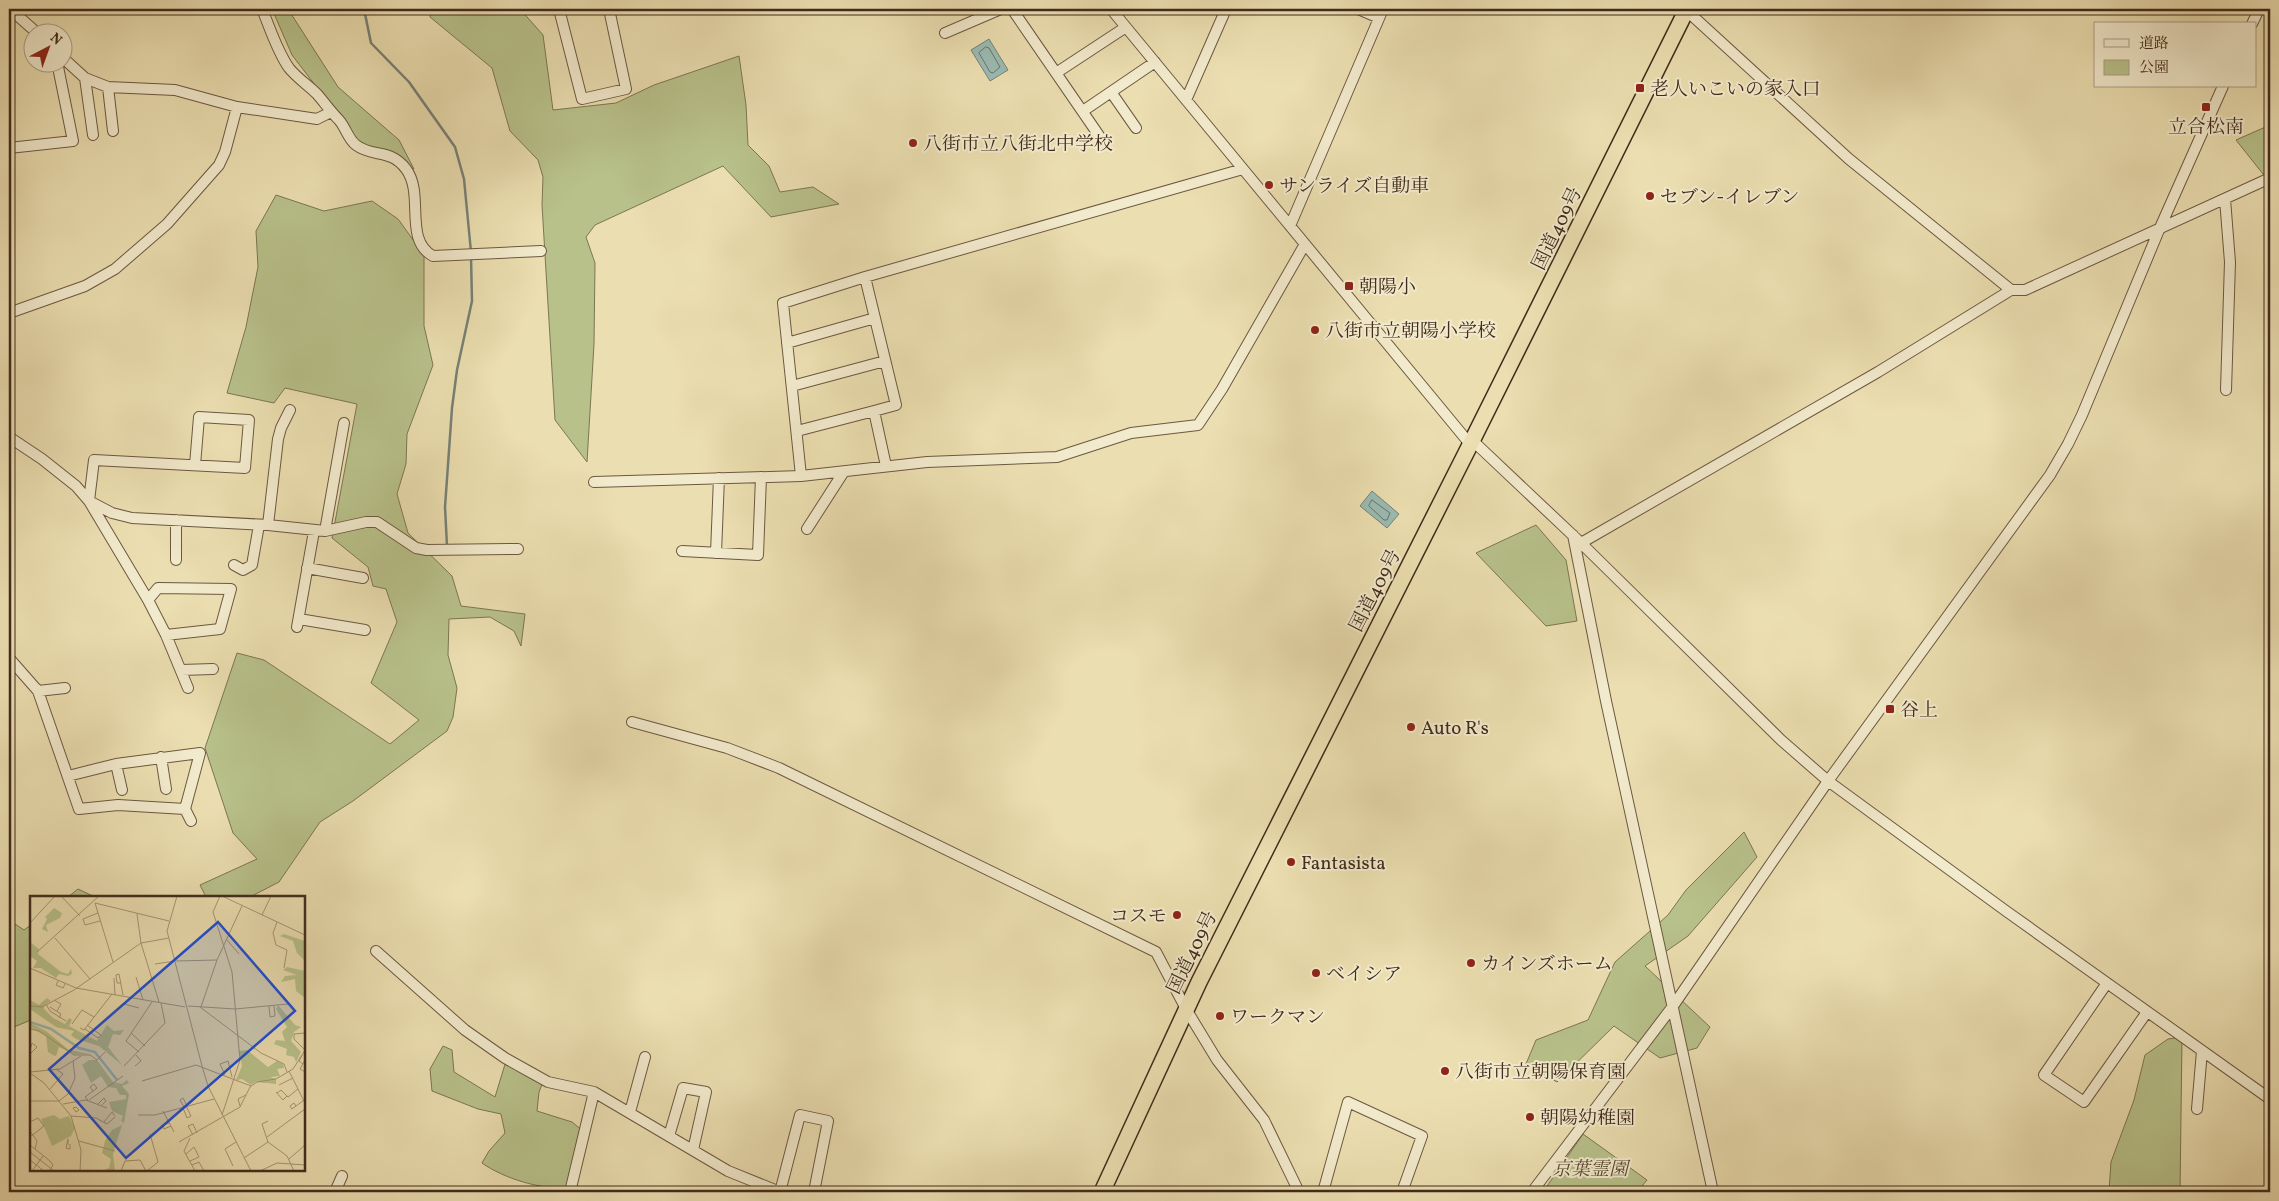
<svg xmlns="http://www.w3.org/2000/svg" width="2279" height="1201" font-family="Vollkorn,'Noto Serif JP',serif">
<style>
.green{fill:#b8c18a;stroke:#7c7653}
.water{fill:#9abbb3;stroke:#768177}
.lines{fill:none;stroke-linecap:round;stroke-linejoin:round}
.shore{stroke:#6e7368;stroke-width:1}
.stream{stroke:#768177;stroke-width:2.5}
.minor-casing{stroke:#6c5841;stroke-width:12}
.highway-casing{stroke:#412b1c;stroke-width:18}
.minor{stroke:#f2eacc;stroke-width:10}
.highway{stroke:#ebdeb0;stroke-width:15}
.poi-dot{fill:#8f2418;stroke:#f2eacc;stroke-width:2}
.labels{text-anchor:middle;stroke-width:4;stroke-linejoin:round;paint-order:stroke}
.poi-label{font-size:19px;fill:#412b1c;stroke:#f2eacc;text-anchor:start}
.street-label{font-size:19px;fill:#412b1c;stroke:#f2eacc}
.park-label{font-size:19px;font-style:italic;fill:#594932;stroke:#f2eacc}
.inset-river{fill:none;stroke:#9abbb3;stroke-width:2.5}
.inset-road{fill:none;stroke:#a79675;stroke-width:1}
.view{fill:#1d4ed8;fill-opacity:0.15;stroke:#1d4ed8;stroke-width:2.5}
.inset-edge{fill:none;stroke:#412b1c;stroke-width:2.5}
</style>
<rect width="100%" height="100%" fill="#ebdeb0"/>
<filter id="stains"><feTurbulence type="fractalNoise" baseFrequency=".004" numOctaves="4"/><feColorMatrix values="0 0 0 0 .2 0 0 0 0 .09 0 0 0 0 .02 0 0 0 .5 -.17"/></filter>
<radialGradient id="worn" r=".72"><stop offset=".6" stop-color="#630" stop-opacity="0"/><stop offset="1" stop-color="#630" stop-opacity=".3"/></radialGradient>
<path class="green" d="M 272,9 L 288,9 L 338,87 L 399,140 L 414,169 L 368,154 L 292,55 Z
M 430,9 L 520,9 L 543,35 L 553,110 L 616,103 L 654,85 L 739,56 L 746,105 L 748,145 L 769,166 L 780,192 L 813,187 L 839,204 L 771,217 L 723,166 L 595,225 L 586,237 L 595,263 L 594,344 L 587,462 L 555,420 L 542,205 L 543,177 L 538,160 L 510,131 L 492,68 L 430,17 Z
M 2270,125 L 2270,171 L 2263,174 L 2236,140 Z
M 276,195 L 324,211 L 372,201 L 398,219 L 424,255 L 424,326 L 433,365 L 407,434 L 406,464 L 397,494 L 408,533 L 452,576 L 461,606 L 525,614 L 521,646 L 514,631 L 490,617 L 449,619 L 448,655 L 457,688 L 453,717 L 447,731 L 353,801 L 320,822 L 279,882 L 250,897 L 206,897 L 200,885 L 257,859 L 233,833 L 205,748 L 237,653 L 264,660 L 390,744 L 419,720 L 371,683 L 397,622 L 386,589 L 373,586 L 368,567 L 332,538 L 357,404 L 285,388 L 274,403 L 227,393 L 246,327 L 258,267 L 256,231 Z
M 1536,525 L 1566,560 L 1577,621 L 1546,626 L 1476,553 Z
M 1744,832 L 1757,857 L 1688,936 L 1645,966 L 1710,1027 L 1697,1048 L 1660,1058 L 1614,1026 L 1557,1082 L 1526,1064 L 1536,1040 L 1588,1020 L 1615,962 L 1668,915 L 1686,890 Z
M 78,889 L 95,897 L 68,897 Z
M 9,920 L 24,930 L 31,925 L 31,1020 L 9,1029 Z
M 2182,1037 L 2180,1192 L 2109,1192 L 2111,1162 L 2134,1100 L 2145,1055 L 2168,1039 Z
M 443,1046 L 452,1050 L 454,1072 L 495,1097 L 506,1061 L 543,1082 L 539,1092 L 537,1111 L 572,1122 L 583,1131 L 569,1187 C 543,1191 503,1178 482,1163 L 489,1151 L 505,1133 L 501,1114 L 478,1109 L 432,1091 L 430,1069 Z
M 1583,1134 L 1647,1180 L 1637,1192 L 1543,1192 Z"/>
<path class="water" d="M 989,39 L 1008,70 L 990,81 L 971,50 Z
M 1372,491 L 1399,514 L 1387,528 L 1360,506 Z"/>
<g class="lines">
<path class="shore" d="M 986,47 L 989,48 L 1000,67 L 993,73 L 990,72 L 979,53 Z
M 1372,500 L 1390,513 L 1387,520 L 1384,520 L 1369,506 Z"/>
<path class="stream" d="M 364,9 L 371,43 L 409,82 L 455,147 L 464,179 L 471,252
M 447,546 L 445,507 L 452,408 L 457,370 L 472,301 L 471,257"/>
<defs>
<path id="minor" d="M 10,9 L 36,32
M 262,9 C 270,28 277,51 289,68 C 297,78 308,85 317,94 C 324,102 331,112 339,120 C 346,128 348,139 356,145 C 373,158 390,148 406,169 C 425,194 403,240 433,256 L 541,251
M 559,9 L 582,99 L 626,89 L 609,9
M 1012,9 L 1100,137
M 1111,9 L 1470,444
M 1358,9 L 1379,18
M 1686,10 L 1849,159 L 2011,290
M 2252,24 L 2259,9
M 945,33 L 1001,9
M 62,57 L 85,78 L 108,87 L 175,90 L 237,107 L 317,119 L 331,112
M 1056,73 L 1126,27
M 85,78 L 93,135
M 108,87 L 113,131
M 1111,92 L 1136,128
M 1186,100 L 1226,9
M 1083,111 L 1155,62
M 9,148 L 73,141 L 57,62
M 2225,199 L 2230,262 L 2226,390
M 1290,226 L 1383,9
M 865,277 L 896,405 L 874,411 L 886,466
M 9,313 L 85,286 L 115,269 L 167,224 L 219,165 L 225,152 L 237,107
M 787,343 L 875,318
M 792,386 L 885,361
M 797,431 L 874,411
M 9,437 L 42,459 L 76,486 L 89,501 L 148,600 L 166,635 L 188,688
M 1472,440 L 1581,543 L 1781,740 L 1828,781 L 2006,911 L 2270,1099
M 195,465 L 199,417 L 249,420 L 245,468 L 94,460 L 89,501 L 112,513 L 132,518 L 268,525 L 325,531 L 366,522 L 377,522 L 416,548 L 427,550 L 518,549
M 801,476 L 783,303 L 865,277 L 1243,169
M 594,482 L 801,476 L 927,462 L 1057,457 L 1131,433 L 1198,425 L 1222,389 L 1305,244
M 268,525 L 278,439 L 281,428 L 290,410
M 807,529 L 843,473
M 325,531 L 344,423
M 1573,535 L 1606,701 L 1713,1192
M 1581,543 L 1878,372 L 2011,290 L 2025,290 L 2270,178
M 682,551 L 758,555 L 761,477
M 716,553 L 719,478
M 176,560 L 176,520
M 234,565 L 243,570 L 252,565 L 259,525
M 307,568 L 363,578
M 148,600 L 158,588 L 231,589 L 220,629 L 166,635
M 299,619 L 365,630
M 297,627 L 314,531
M 9,658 L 38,691 L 79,809 L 118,805 L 185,809
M 181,670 L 213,669
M 38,691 L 65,688
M 632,722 L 727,748 L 779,768 L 1156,952 L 1186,1009 L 1217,1060 L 1264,1120 L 1299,1192
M 161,757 L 166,789
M 116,764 L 122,790
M 68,776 L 116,764 L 200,753 L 185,809 L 191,821
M 376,951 L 465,1030 L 505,1058 L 548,1082 L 594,1092 L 728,1171 L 780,1192
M 2107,983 L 2044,1075 L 2084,1102 L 2147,1012
M 2197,1109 L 2202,1051
M 630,1112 L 645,1057
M 669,1136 L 683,1088 L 706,1092 L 693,1150
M 335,1192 L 342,1176
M 570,1192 L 594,1092
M 780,1192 L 800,1115 L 828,1121 L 814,1192
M 1323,1192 L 1348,1102 L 1422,1136 L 1402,1192
M 1532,1192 L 1673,1006 L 1828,781 L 2050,475 L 2068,444 L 2082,415 L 2159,230 L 2223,86"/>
<path id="highway" d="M 1102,1192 L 1199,982 L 1468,449 L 1687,9"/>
</defs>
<use href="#minor" class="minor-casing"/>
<use href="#highway" class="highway-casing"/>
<use href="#minor" class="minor"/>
<use href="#highway" class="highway"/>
</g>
<g class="poi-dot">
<rect x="1635" y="83" width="10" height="10" rx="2.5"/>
<rect x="2201" y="102" width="10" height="10" rx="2.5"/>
<circle cx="913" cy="143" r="5"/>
<circle cx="1269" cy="185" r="5"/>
<circle cx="1650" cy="196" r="5"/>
<rect x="1344" y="281" width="10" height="10" rx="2.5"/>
<circle cx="1315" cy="330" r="5"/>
<rect x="1885" y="704" width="10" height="10" rx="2.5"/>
<circle cx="1411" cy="727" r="5"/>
<circle cx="1291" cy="862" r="5"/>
<circle cx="1177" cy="915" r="5"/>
<circle cx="1471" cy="963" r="5"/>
<circle cx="1316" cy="973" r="5"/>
<circle cx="1220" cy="1016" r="5"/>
<circle cx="1445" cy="1071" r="5"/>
<circle cx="1530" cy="1117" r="5"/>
</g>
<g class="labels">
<g class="poi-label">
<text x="1650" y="95">老人いこいの家入口</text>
<text x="2206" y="133" text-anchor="middle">立合松南</text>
<text x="923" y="150">八街市立八街北中学校</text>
<text x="1279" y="192">サンライズ自動車</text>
<text x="1660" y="203">セブン-イレブン</text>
<text x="1359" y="293">朝陽小</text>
<text x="1325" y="337">八街市立朝陽小学校</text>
<text x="1900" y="716">谷上</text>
<text x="1421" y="734">Auto R's</text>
<text x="1301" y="869">Fantasista</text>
<text x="1167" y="922" text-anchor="end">コスモ</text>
<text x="1481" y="970">カインズホーム</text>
<text x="1326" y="980">ベイシア</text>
<text x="1230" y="1023">ワークマン</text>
<text x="1455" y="1078">八街市立朝陽保育園</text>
<text x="1540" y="1124">朝陽幼稚園</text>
</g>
<g class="street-label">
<text transform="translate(1556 228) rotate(-64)" y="7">国道409号</text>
<text transform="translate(1374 590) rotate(-63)" y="7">国道409号</text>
<text transform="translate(1191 952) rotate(-64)" y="7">国道409号</text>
</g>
<g class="park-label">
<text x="1590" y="1175">京葉霊園</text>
</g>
</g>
<g transform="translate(30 896)">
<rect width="275" height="275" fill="#ebdeb0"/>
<path d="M 24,12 L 32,17 L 30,22 L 16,29 L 18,36 L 12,33 L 17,23 L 15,21 ZM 254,38 L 275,45 L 275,65 L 267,57 L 263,45 L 250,40 ZM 0,46 L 9,53 L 8,58 L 31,76 L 38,78 L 41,73 L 42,78 L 38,80 L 29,78 L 26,82 L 11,72 L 3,72 L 7,65 L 0,60 ZM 257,71 L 275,75 L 275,102 L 266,95 L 265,83 L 251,86 L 255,80 L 267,79 L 253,74 ZM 17,102 L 21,105 L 14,109 L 14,113 L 23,122 L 35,128 L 39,122 L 42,124 L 39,130 L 67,145 L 77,129 L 84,135 L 94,134 L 90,139 L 83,138 L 78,151 L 92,169 L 69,150 L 46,143 L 41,139 L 44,135 L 26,131 L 0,113 L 0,104 L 9,109 ZM 248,109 L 265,129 L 271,131 L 264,136 L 261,145 L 271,156 L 266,166 L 264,161 L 256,159 L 257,153 L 244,148 L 246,144 L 255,145 L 252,136 L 257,131 L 246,113 ZM 0,127 L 16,135 L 39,154 L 60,158 L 44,158 L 29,151 L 26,160 L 23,159 L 18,156 L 16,140 L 1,132 ZM 217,154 L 238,171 L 247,165 L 253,168 L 254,172 L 247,173 L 250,180 L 240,181 L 246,183 L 246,188 L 226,186 L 230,183 L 221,189 L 212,183 L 206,184 L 212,170 L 209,155 ZM 59,164 L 67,164 L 83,186 L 92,188 L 97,184 L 99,187 L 92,190 L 99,198 L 94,227 L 91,225 L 93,220 L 82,215 L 79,206 L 96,203 L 96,199 L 90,199 L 86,192 L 78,191 L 71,180 L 61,187 L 52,169 ZM 24,219 L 30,223 L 39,220 L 45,232 L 41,240 L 22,250 L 11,223 ZM 92,229 L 83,258 L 85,275 L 72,275 L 79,272 L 81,263 L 72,257 L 75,245 L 82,234 Z" fill="#b8c18a"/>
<path class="inset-river" d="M 0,126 L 21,133 L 49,152 L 65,156 L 87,184"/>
<path class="inset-road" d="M 31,0 L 50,20M 147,0 L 137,35 L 172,170 L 178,190 L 221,275M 190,0 L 183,16 L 202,76 L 210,164 L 192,219M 192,0 L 275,39M 65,7 L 139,25M 65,7 L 83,66M 68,17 L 53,23 L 55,29 L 70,25M 107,18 L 111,47 L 129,106M 232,19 L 241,0M 247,26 L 243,37 L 246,49 L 257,54 L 254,72M 0,27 L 25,0M 25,42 L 60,83M 197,44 L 209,58M 7,56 L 69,0M 146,65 L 187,64M 125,68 L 145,65M 0,72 L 46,92 L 155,111M 106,81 L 113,104M 84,82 L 85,99M 28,85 L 26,89 L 33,92 L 35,88M 91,87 L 87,87 L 86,79 L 89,78 L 93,99M 24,104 L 31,108 L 27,115M 16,108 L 20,115 L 36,125M 94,108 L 109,112M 0,110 L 12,111 L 44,94 L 111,47 L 139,42M 158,110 L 205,113 L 258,108M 239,110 L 240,121 L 245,120 L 244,110M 20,111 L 31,118 L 29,122M 170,111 L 231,157 L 254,168 L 257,176M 171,111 L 187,64 L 212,10M 42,128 L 52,114 L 64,121M 50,132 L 54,134 L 82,98M 0,133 L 9,135 L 44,159 L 60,159 L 67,164 L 75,156M 55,133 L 68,142 L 71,139 L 57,129M 101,137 L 115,150M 264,143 L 275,154 L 269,165 L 273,168M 264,143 L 264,138 L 275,137M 0,154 L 2,147 L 7,151 L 0,158M 109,156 L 96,145 L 122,106M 94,170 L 135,127 L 131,107M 105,170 L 111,165 L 106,159M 259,175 L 275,207M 0,176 L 30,173 L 51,160M 275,176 L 270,173 L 275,164M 0,177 L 14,187 L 41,220 L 51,254 L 50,275M 195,179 L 190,168 L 198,165 L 202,181M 112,185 L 166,169 L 221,190M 249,189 L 263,182M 20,193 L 33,178 L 26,173M 246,196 L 253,204 L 257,200M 247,197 L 251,194 L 258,201 L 268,193M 58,204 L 55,201 L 67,192 L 64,188 L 60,191 L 63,195M 59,204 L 93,180M 0,205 L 29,205 L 38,198 L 45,182 L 43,165M 33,208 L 56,204 L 77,212M 68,208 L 74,202 L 76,205 L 72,209M 210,210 L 208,203 L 216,199M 266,210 L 264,207 L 260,210 L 262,213 L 274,204M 46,211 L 49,214 L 46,216 L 43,212 ZM 154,211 L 150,204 L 153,202 L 157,210M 153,212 L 157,222 L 161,220 L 156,210M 133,215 L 144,236M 108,219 L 125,219 L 184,203M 41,220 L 66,222 L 77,228 L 85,221M 238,225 L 232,228 L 238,246 L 257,260 L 264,275M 0,226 L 8,222 L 14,230 L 0,241M 74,226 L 82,216 L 85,220M 139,227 L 132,229 L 134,233 L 141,230M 0,235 L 7,245 L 5,253M 163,239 L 158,230 L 163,228 L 167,237M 237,241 L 275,213M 160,242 L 154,255 L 165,275M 49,245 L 85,255M 149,246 L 210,211 L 220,191 L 227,186 L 246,183 L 263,173 L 272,159M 0,249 L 20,265 L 23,269 L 19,275M 38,249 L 38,243 L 36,252 L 40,253 L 40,248M 0,256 L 24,275M 156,258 L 164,251 L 169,261 L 160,265M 214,262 L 238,246M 259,263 L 275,249M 0,264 L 14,275M 162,269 L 169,266 L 174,275M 203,270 L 195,253 L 206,246M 2,275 L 13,260M 91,275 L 95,265 L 110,264 L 116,275M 117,275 L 128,266 L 120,238M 230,275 L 247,267 L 275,269"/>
<path class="view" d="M 188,26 L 265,115 L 96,262 L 19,173 Z"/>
<rect width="275" height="275" class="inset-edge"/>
</g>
<rect width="2279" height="1201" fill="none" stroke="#ebdeb0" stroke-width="30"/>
<rect x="10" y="10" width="2259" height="1181" fill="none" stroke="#412b1c" stroke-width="2.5"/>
<rect x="15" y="15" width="2249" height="1171" fill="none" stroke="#412b1c"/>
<rect x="2094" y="22" width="162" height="65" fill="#f2eacc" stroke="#ab9e86"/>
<rect x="2104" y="39" width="25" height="8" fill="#f2eacc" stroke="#ab9e86"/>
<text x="2139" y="48" font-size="15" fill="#412b1c">道路</text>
<rect x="2104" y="60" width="25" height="15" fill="#b8c18a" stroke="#ab9e86"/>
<text x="2139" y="72" font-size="15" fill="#412b1c">公園</text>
<g transform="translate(48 48) rotate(41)"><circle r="24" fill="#f2eacc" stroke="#ab9e86"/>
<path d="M0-4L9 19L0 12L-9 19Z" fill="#8f2418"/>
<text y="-8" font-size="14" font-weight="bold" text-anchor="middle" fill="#412b1c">N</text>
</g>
<rect width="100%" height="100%" filter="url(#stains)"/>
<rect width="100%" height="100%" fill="url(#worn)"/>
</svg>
